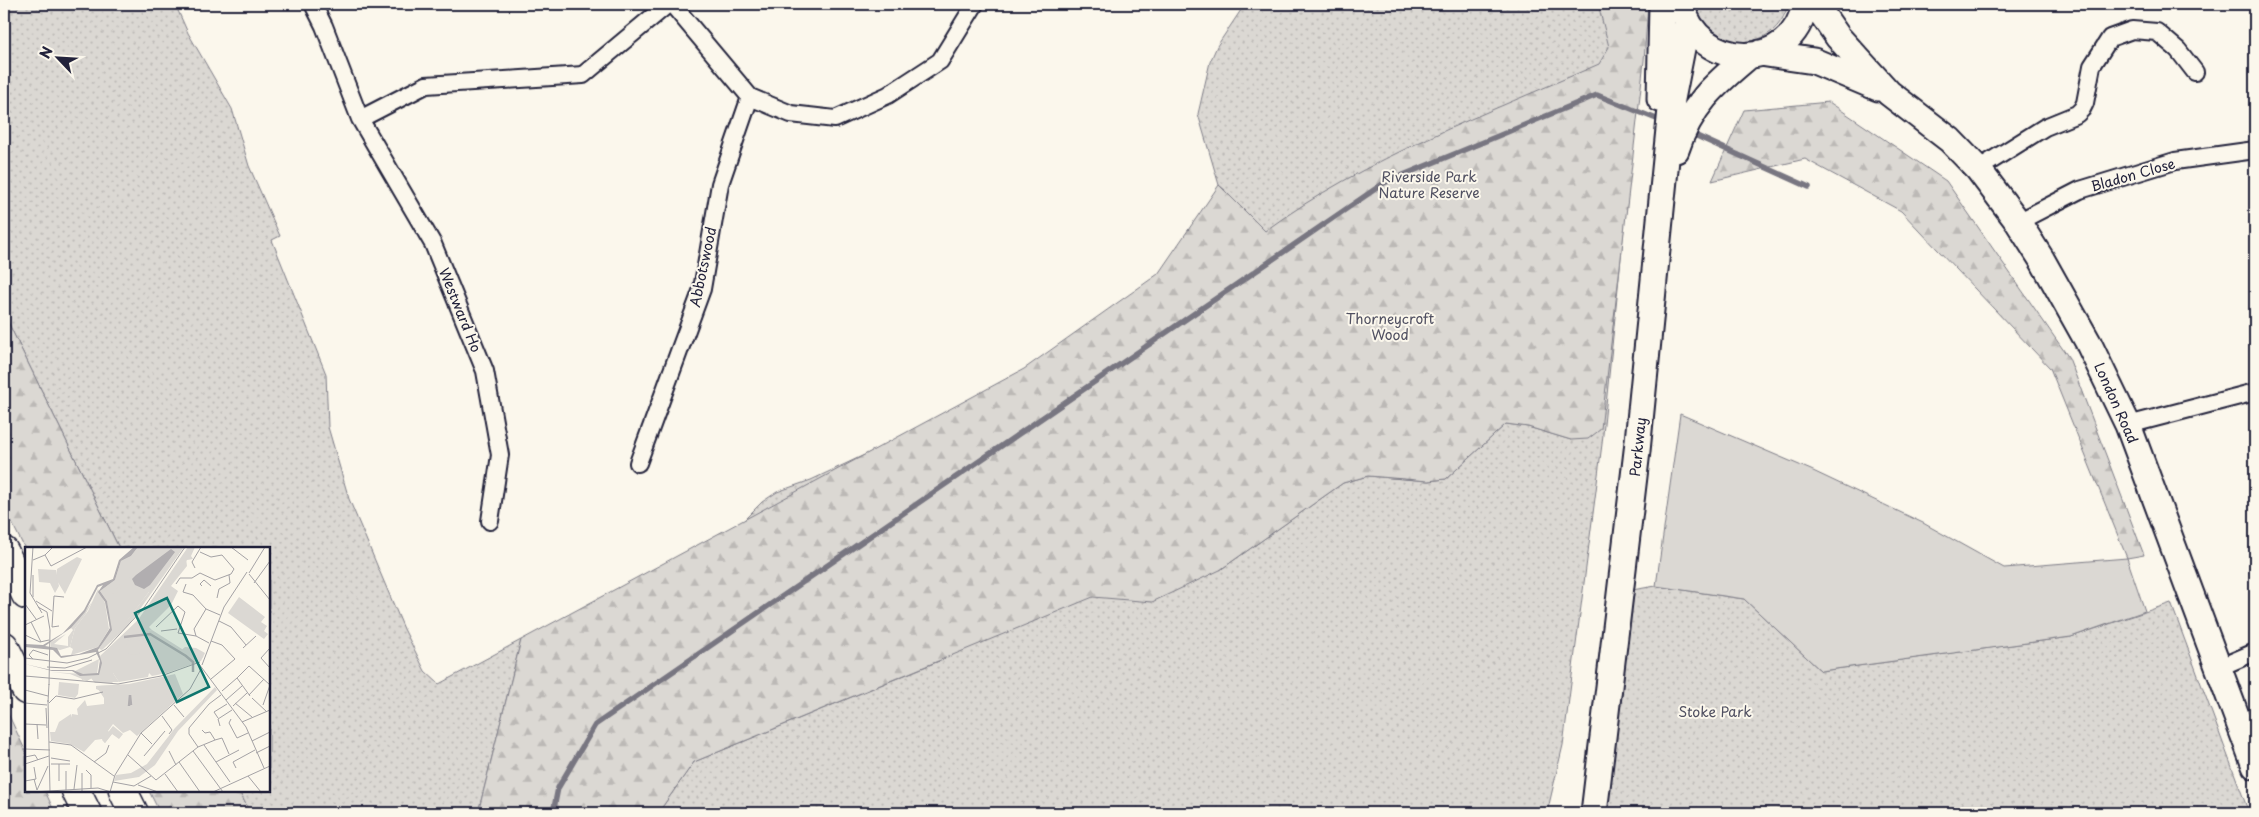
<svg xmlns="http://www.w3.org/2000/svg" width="2259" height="817" font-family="'Playpen Sans',sans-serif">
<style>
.grass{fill:url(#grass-dots);stroke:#7e7d87;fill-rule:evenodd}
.forest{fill:url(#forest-firs);stroke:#7e7d87}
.pitch{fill:#dbd8d3;stroke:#7e7d87}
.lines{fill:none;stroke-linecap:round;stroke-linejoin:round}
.stream{stroke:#787681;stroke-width:5.5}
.street-casing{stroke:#22223b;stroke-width:20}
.primary-casing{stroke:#22223b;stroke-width:29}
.highway-casing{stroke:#22223b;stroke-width:31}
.street{stroke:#fbf7ec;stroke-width:16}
.primary{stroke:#fbf7ec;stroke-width:25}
.highway{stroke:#fbf7ec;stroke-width:28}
.labels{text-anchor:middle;stroke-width:4;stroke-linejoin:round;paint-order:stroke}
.street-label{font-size:14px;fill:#22223b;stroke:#fbf7ec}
.park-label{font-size:14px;fill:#505061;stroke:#fbf7ec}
.inset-river{fill:none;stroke:#b1aeb0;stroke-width:2.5}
.inset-road{fill:none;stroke:#a4a2a5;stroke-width:1}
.view{fill:#0f766e;fill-opacity:0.15;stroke:#0f766e;stroke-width:2.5}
.inset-edge{fill:none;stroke:#22223b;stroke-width:2.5}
</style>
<defs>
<pattern id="grass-dots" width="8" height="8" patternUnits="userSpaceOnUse" patternTransform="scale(1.25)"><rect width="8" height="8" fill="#dbd8d3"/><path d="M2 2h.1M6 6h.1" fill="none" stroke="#bcb9b6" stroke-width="1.8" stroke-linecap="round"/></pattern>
<pattern id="forest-firs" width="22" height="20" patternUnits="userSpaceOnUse" patternTransform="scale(1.25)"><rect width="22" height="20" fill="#dbd8d3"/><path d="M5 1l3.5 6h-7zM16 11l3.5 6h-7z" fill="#bcb9b6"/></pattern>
</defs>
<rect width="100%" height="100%" fill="#fbf7ec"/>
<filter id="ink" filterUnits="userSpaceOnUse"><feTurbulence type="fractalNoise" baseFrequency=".02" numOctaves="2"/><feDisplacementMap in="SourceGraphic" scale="10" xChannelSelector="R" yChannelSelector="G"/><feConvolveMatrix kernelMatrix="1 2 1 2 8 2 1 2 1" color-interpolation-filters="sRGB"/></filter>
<g filter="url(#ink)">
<path class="grass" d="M 4,4 L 175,4 L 188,33 L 232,109 L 249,166 L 280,236 L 272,240 L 326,374 L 328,427 L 349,499 L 404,629 L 425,671 L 439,684 L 521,640 L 478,813 L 250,813 L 239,791 L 269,791 L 269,548 L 119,548 L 4,314 Z
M 1245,4 L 1647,4 L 1602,444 L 1563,745 L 1547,813 L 658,813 L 694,762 L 939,661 L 510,813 L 744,520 L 762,502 L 777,492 L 811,480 L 875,450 L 896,447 L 1149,300 L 1225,190 L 1219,185 L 1198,114 L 1210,62 L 1217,46 ZM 1489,365 L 1571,440 L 1528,427 L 1506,424 L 1446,479 L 1428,481 L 1368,476 L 1343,483 L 1220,570 Z
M 1688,4 L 1788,4 C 1780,40 1741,52 1711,35 C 1702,30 1694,13 1688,4 Z
M 1656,586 L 1744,599 L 1821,671 L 2071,637 L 2171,603 L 2249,813 L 1596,813 L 1632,590 Z"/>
<path class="forest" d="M 1598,4 L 1648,4 L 1644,61 L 1601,429 L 1588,439 L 1571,440 L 1528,427 L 1506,424 L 1446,479 L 1428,481 L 1368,476 L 1343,483 L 1220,570 L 1152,602 L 1093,597 L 694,762 L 658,813 L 478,813 L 521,640 L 1024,369 L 1158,274 L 1219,185 L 1265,231 C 1366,157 1486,114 1599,64 L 1609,47 Z
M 1829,102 L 1946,181 L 2069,358 L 2144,555 L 2127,558 L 2050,368 L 1901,211 L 1805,159 L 1712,181 L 1744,110 Z
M 4,314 L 119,548 L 26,548 L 26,551 L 4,507 Z
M 4,705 L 26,752 L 26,791 L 45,791 L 55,813 L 4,813 Z
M 149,791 L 239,791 L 250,813 L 160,813 Z"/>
<path class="pitch" d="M 1680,414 L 1811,470 L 1923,523 L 2004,568 L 2127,558 L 2145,611 L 2071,637 L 1821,671 L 1744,599 L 1656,586 Z"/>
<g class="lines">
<path class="stream" d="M 1688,132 L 1809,187
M 553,813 L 558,788 L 595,725 L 1384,183 L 1597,95 L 1664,122"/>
<defs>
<path id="street" d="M 313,4 L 324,26 L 360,119 L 433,244 L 485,371 L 500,455 L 490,521
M 672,4 L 750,97 L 791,114 L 835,119 L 888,95 L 940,61 L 975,4
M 360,119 L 426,85 L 583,75 L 668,4
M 1978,169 L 2045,127 L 2077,114 L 2082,109 L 2085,103 L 2092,66 L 2110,38 L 2132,30 L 2157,32 L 2178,50 L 2195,72
M 2018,222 L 2080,190 L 2175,161 L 2255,150
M 2128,425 L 2255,392
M 638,463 L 702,289 L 720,184 L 750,97
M 2218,668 L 2255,652"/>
<path id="primary" d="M 1681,4 C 1698,72 1793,73 1805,4
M 1815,4 L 1838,37 L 1889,93 L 1950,140 L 1978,169 L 2018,222 L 2042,260 L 2088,342 L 2128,425 L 2255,766
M 1760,53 L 1814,61 L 1878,88
M 1660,99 L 1662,4
M 1676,150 C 1690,106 1715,84 1750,55
M 1594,813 L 1637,451 L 1672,99 L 1687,23"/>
<path id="highway" d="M 4,551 L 26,595
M 4,646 L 26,690
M 76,791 L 87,813
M 123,791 L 134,813"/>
</defs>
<use href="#street" class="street-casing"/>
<use href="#primary" class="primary-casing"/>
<use href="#highway" class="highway-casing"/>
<use href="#street" class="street"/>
<use href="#primary" class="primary"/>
<use href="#highway" class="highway"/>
</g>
</g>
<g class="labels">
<g class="street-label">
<text transform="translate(2133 175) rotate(-16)" y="5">Bladon Close</text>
<text transform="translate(703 267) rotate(-78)" y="5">Abbotswood</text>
<text transform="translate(460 310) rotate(68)" y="5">Westward Ho</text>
<text transform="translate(2116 403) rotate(66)" y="5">London Road</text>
<text transform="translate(1638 447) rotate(-84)" y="5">Parkway</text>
</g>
<g class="park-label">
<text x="1429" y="182">Riverside Park<tspan x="1429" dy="16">Nature Reserve</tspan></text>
<text x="1390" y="324">Thorneycroft<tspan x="1390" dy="16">Wood</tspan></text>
<text x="1715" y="717">Stoke Park</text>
</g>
</g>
<g transform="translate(25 547)">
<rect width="245" height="245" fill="#fbf7ec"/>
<path d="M 113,0 L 158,0 L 86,95 L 82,54 L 75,44 L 90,33 L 96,14 L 106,9 ZM 161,11 L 162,19 L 146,39 L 153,44 L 146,58 L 124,80 L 127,83 L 110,87 L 128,85 L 154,105 L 160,100 L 171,101 L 180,106 L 176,114 L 142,126 L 127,129 L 124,126 L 123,130 L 94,135 L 88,126 L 88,114 L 80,127 L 88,136 L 70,136 L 66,131 L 57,133 L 56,129 L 74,127 L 75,109 L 77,111 L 105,87 ZM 13,22 L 31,23 L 34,39 L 30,46 L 25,36 L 14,35 ZM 214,50 L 240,70 L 236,75 L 242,79 L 239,84 L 243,87 L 239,92 L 203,66 ZM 74,112 L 72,127 L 59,128 L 50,124 ZM 150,127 L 158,147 L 112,189 L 105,183 L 98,186 L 88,177 L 83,184 L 87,187 L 80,196 L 77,192 L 70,193 L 59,205 L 45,197 L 47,167 L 53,168 L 52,162 L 60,153 L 62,159 L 79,157 L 79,151 L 71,139 L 104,137 Z" fill="#dbd8d3"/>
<path d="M 144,0 L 159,0 L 103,79 L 77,103 L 74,102 L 87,81 L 82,61 L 86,50 L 95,37 ZM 150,5 L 125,42 L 131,28 L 129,30 L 122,41 L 124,45 L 103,72 L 96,80 L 88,81 L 84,66 L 89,63 L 92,46 L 97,39 L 105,32 L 108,35 L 113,25 L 142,6 ZM 163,0 L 170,0 L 166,9 L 168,12 L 162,13 L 106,87 L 127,83 L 157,102 L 169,115 L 179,109 L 174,114 L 154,121 L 122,91 L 102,93 L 88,110 L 88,126 L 94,135 L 69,135 L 67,131 L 62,134 L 45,127 L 26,125 L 74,128 L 77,116 L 75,109 L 113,73 ZM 67,55 L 60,68 L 50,81 L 45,100 L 35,103 L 26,101 L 26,95 L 41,87 L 29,97 L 43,99 L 43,90 L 48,83 L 46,81 ZM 95,138 L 95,145 L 89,149 L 71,142 L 71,139 ZM 190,140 L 192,143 L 153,184 L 130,218 L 114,230 L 89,234 L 91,228 L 106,226 L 122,217 L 150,181 ZM101 155a7 7 0 1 1 14 0a7 7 0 1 1-14 0Z" fill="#dbd8d3" fill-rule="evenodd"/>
<path d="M 117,0 L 144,0 L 95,37 L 83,52 L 77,43 L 93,32 L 98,16 L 102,14 L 101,12 L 108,11 ZM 73,42 L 80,56 L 84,82 L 73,100 L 46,108 L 48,102 L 45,100 L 50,81 L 63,64 Z" fill="#dbd8d3"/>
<path d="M 52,10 L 57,12 L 40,47 L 31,32 L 32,22 ZM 46,167 L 49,178 L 45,197 L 26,194 L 25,185 L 30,185 L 34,175 Z" fill="#dbd8d3"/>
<path d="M101 100a8 8 0 1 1 16 0a8 8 0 1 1-16 0ZM 34,135 L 54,137 L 53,147 L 50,151 L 33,148 ZM 137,137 L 146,157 L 132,163 L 129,157 L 135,154 L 129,140 ZM 88,179 L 98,187 L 94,192 L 87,187 L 80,196 L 77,193 Z" fill="#dbd8d3"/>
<path d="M 109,0 L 113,0 L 106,9 L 96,14 L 90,33 L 75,44 L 82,54 L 87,83 L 73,103 L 77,116 L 74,128 L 55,129 L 47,124 L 27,124 L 0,117 L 26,123 L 48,123 L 58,127 L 73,126 L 75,114 L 71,105 L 36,111 L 28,103 L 0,100 L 0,97 L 18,98 L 38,86 L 59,63 L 72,38 L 88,32 L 94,13 ZM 78,38 L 73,45 L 80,55 L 85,81 L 73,100 L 54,107 L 36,109 L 32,101 L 20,99 L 46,81 L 60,65 L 73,40 ZM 146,2 L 150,5 L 125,38 L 119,42 L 110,38 L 107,32 L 111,28 Z" fill="#b1aeb0" fill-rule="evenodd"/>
<path class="inset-river" d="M 99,90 L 125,87 L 161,109 L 168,115 L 168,125M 104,159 L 105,148 L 106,158"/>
<path class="inset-road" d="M 8,0 L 5,46 L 17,66M 206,0 L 223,13M 175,5 L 186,10 L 197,8 L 209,22M 20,8 L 26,19 L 62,0M 8,13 L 20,8 L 28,0M 170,21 L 167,15 L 176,0M 175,26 L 190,33 L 206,27 L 209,22M 224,26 L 240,0M 224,27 L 245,53M 8,28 L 8,50M 229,36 L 245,14M 151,37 L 155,31 L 167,31 L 175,26M 161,37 L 158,45 L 168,48 L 181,62M 177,39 L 175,37 L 179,33 L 186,39M 192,51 L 194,42 L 205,36 L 204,28M 11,54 L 27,64M 0,57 L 11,72M 13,60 L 22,65 L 25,83 L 24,138M 194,74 L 206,80 L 221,98M 6,75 L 16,95M 0,78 L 19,69M 34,79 L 27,80 L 29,49 L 39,50M 131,80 L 153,59 L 160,65 L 153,86 L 171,89M 136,84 L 152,82M 0,88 L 15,95 L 24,93M 184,96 L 171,89 L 169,82 L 181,62 L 195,68M 218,101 L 231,89M 245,101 L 236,111 L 245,121M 0,111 L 42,116 L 63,111 L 81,102 L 118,62 L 160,0M 8,112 L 4,108 L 8,103 L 23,108M 174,117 L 221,180 L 239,221M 177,118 L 199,60 L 222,25M 22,120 L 40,121 L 67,113M 0,129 L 93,137 L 136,129 L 175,115M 186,132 L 210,112 L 197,98 L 186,94M 0,143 L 23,149M 197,144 L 212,131M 224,148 L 239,132M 225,149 L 212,131 L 224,119 L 245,138 L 238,158M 227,151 L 242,165M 23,153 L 25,245M 201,153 L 217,139M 23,155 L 24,137M 0,156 L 22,158M 24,156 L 31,149 L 49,152 L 78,145M 210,156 L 227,170M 149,158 L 159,170M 208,159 L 222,146M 21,161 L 22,181M 137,169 L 147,183 L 144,187M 193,171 L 189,165 L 202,157M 206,172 L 204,176 L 212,191 L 223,186M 217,175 L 245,163M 0,177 L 21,178M 12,177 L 13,192M 195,179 L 193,172 L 207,163M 177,183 L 180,186 L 185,185 L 190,193M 116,186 L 127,197M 227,194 L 245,185M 24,195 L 46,198 L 89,229M 179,198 L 205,235M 173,200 L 164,187 L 164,181 L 184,157 L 196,148M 0,202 L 25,203M 144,204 L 151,218M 168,204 L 198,245M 231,206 L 245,199M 103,208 L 131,233 L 173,200 L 190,193 L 197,191 L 204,207M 119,209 L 140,184M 0,210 L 10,208 L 13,213M 26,211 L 45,214M 69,215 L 81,206 L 84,198M 154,215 L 175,245M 191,215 L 214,203M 0,217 L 24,209M 26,217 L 45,217M 211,221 L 208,215 L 230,203M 61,223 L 66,228 L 66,241M 140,227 L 153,245M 223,229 L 236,245M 9,232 L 12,243 L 23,219M 0,234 L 11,232 L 9,220M 34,234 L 34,217M 88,235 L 109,239 L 126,229M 113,238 L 133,245M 49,242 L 52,218M 41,243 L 41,224M 8,245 L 73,241 L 86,245M 57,245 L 57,226M 85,245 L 90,228 L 116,186 L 165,142 L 176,122M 188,245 L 245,219"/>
<path class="view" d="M 142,51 L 184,140 L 152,155 L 110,66 Z"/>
<rect width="245" height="245" class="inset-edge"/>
</g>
<rect width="2259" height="817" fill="none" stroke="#fbf7ec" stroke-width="20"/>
<rect x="10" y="10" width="2239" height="797" fill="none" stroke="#22223b" stroke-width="2" filter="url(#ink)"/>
<g transform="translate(58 58) rotate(295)" stroke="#fbf7ec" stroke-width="4" paint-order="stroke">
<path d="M0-4L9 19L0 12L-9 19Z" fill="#22223b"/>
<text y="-8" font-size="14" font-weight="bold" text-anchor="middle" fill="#22223b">N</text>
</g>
</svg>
